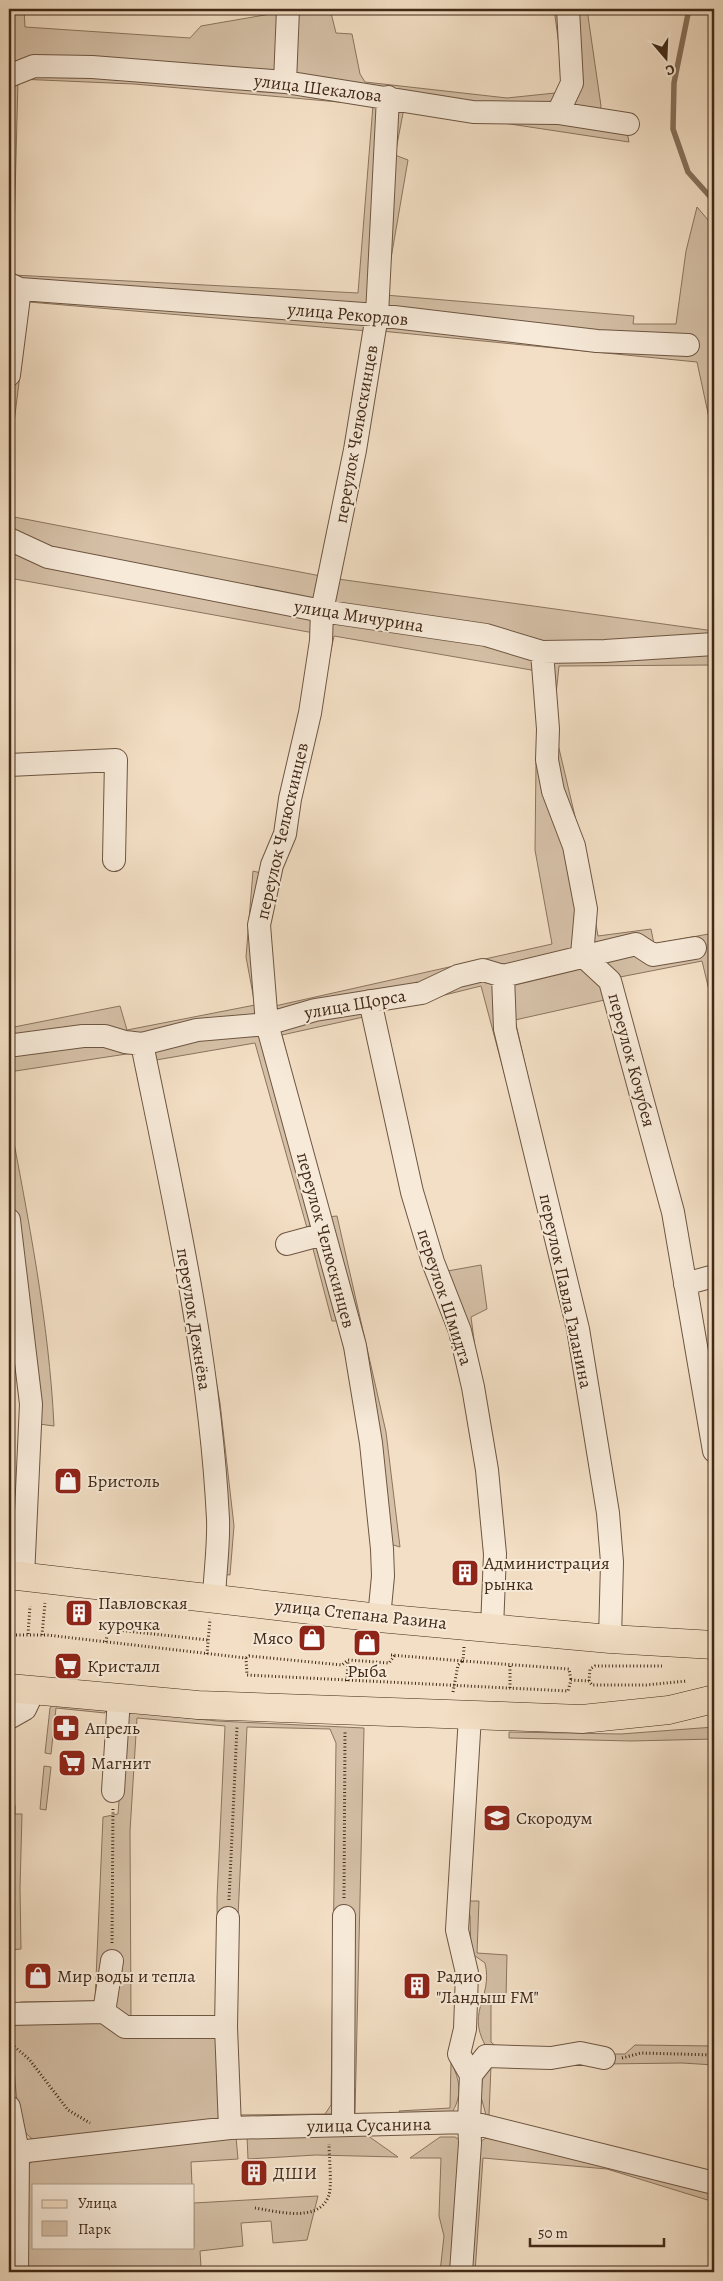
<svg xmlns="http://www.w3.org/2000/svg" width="723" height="2281" font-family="Alegreya,serif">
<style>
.green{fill:#d5c0a7;stroke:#8b745f;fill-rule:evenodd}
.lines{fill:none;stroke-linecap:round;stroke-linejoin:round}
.stream{stroke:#87715c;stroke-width:5.5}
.minor-casing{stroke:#6e5642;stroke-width:24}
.major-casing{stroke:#412917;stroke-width:29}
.path{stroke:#412917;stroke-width:3;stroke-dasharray:1 2.5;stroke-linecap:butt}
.minor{stroke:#f7ead9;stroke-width:22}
.major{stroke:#f3dfc5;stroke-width:28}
.labels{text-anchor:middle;stroke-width:4;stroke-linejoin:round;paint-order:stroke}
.street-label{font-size:18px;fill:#412917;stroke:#f7ead9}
.poi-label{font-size:18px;fill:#412917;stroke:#f7ead9;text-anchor:start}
</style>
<rect width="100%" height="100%" fill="#f3dfc5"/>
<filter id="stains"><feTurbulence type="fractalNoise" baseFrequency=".004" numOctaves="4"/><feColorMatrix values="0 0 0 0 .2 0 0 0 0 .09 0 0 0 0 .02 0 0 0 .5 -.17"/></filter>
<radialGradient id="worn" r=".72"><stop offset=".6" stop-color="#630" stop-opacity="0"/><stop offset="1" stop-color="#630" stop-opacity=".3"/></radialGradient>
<path class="green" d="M 9,9 L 24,9 L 25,27 L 190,38 L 201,26 L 282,12 L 281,77 L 9,70 Z
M 292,9 L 330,9 L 336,33 L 352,34 L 360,74 L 365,82 L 507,98 L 555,93 L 564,81 L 554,9 L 564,9 L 569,83 L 554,109 L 472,108 L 291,78 Z
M 571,9 L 587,9 L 601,106 L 599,116 L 562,110 Z
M 33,72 L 384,100 L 370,307 L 9,278 L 9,82 ZM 18,79 L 134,84 L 373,105 L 358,293 L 13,275 Z
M 392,102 L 626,127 L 629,142 L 404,108 L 395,155 L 408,160 L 385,293 Z
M 697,207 L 714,227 L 714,441 L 697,362 L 381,331 L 386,311 L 385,295 L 634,316 L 633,324 L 676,324 L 686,251 Z
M 25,293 L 372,320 L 319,603 L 51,554 L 9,534 L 9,516 L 321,576 L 368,331 L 29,302 L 9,463 L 9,401 Z
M 9,544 L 312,615 L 314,633 L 9,578 Z
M 338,579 L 714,631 L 714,639 L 542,644 L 331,606 Z
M 337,620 L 484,641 L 533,657 L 537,671 L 334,636 L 322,692 L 329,626 Z
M 714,651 L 714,665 L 559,666 L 553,723 L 582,846 L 559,790 L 552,757 L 553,723 L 550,660 Z
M 536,763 L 566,848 L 577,909 L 575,943 L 566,952 L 421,988 L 274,1013 L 275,1006 L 552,944 L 535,850 Z
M 253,871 L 261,873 L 261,1020 L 151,1037 L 9,1039 L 9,1028 L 120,1006 L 127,1030 L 255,1005 L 246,957 Z
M 594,913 L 598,936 L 651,929 L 654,944 L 714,933 L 714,1011 L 702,961 L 615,978 L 594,959 L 635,951 L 700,952 L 588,946 Z
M 568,966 C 590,970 599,978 609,999 L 515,1020 L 545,1152 L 511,1028 L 512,995 L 515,985 L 525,975 Z
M 458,980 L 499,980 L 561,1286 L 481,986 L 380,1011 L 375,1004 Z
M 366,1007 L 368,1016 L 282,1035 L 327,1217 L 337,1216 L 386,1432 L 400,1547 L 387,1543 L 274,1027 Z
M 262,1031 L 313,1221 L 307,1228 L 255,1043 L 156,1060 L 187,1214 L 220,1403 L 234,1526 L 230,1575 L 220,1574 L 223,1518 L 146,1049 Z
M 83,1041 L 133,1053 L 9,1072 L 9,1051 Z
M 9,1116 C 28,1218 49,1322 54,1426 L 39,1424 L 9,1170 Z
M 312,1245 L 320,1245 L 349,1348 L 355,1399 L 338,1321 L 332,1321 Z
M 481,1265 L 487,1309 L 471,1317 L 482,1401 L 442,1272 Z
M 53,1704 L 106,1709 L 105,1713 L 56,1708 L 51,1754 L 45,1753 L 50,1708 Z
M 131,1712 L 217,1721 L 364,1728 L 355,2113 L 326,2114 L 286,2123 L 246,2124 L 238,2115 L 325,2114 L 331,2105 L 336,1743 L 330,1729 L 247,1727 L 234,2001 L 222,2114 L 210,2125 L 42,2144 C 27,2138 23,2131 18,2115 L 9,2011 L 21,2002 L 95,2001 L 103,1817 L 118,1814 L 125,1721 ZM 137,1718 L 225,1726 L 217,1898 L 218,2020 L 131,2018 L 130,1831 Z
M 714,1727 L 714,1739 L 631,1741 L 509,1738 L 509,1732 L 621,1734 Z
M 44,1766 L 51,1767 L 46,1810 L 40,1809 Z
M 9,1805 L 15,1805 L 15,1814 L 22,1814 L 20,1888 L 21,1949 L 9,1950 Z
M 465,1901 L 479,1901 L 477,1953 L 507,1955 L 506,1997 L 491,1997 L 491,2042 L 499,2049 L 490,2053 C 462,2012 494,2000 485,1963 L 471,1953 L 470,1916 Z
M 635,2045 L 714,2046 L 714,2065 L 682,2063 L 603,2064 L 605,2054 L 625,2054 Z
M 451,2062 C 460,2080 463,2096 451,2114 L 402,2116 L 399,2111 L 450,2108 Z
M 491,2066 L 489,2115 L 488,2122 L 481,2097 L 483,2068 Z
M 364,2133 L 398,2157 L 316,2155 L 248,2159 L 247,2136 Z
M 236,2137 L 238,2159 L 191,2162 L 192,2185 L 34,2185 L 34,2247 L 194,2247 L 194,2203 L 318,2196 L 307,2240 L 273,2243 L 271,2221 L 241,2223 L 243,2246 L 200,2251 L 201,2267 L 171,2272 L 31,2272 L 23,2265 L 26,2167 L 35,2159 Z
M 440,2137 L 455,2137 L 463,2142 L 457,2272 L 440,2272 L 444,2236 L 439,2216 L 441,2158 L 410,2158 Z
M 486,2138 L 568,2153 L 714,2192 L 714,2202 L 607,2169 L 483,2158 L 475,2272 L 466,2272 L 478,2143 Z"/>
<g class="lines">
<path class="stream" d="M 689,9 L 674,83 L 673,129 L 688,172 L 714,201"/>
<defs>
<path id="minor" d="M 9,76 L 34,66 L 92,67 L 285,82 L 473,112 L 558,113 L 628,124
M 285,82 L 288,9
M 558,113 L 572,83 L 568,9
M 9,284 L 20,289 L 377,315 L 597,341 L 688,345
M 9,375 L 20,289
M 9,539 L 48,557 L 322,611 L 486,635 L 542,652 L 605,651 L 714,644
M 542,652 L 548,729 L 547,760 L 553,791 L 574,846 L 586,909 L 582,955 L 610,981 L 673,1212 L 714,1451
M 9,765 L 116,760 L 114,860
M 503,976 L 505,1029 L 578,1329 L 608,1513 L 612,1562 L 610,1639
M 370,1001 L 412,1192 L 433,1262 L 460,1331 L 473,1387 L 487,1470 L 495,1554 L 492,1628
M 9,1044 L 15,1045 L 83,1036 L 105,1036 L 125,1042 L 142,1044 L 197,1030 L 267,1024 L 315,1010 L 422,993 L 458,976 L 483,970 L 503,976 L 636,944 L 653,955 L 695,948
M 142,1044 C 174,1201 210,1358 218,1519 C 219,1545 215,1572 214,1598
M 9,1220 L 31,1404 L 23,1577
M 287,1244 L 324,1234
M 685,1284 L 714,1276
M 379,1618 L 383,1576 L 382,1549 L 371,1443 L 355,1346 L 267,1024 L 259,925 L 272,865 L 285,834 L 290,799 L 310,713 L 321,641 L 322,611 L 355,450 L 377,315 L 388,97
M 9,1718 L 25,1709 L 34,1690
M 113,1791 L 119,1698
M 104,2012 L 125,2027 L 226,2027 L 228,1918
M 9,2014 L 104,2012 L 112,1961
M 226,2027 L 230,2128
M 471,2075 L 486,2056 L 551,2058 L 580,2053 L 604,2058
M 9,2107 L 18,2152 L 17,2272
M 343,2125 L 344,1916
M 9,2157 L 18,2152 L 230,2128 L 469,2122 L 714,2183
M 461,2272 L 470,2143 L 469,2122 L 471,2075 L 459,2054 L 465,2029 L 467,1973 L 457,1930 L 470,1716"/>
<path id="major" d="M 9,1575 L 379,1618 L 610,1639 L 714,1645
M 9,1688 L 198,1705 L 582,1719 L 669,1710 L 714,1699"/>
</defs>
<use href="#minor" class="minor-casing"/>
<use href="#major" class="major-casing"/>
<path class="path" d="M 28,1634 L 30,1606
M 9,1635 L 47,1635 L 246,1658 L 247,1675 L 568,1691 L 571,1680 L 589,1681 L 592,1685 L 646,1685 L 687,1681
M 42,1635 L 45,1603
M 106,1642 L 108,1629 L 208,1640
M 464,1647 L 463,1661 L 569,1669 L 571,1680
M 207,1654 L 210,1619
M 391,1655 L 463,1661
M 246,1658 L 249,1656 L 342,1665 L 348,1660 L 389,1663 L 395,1655
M 347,1681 L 348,1660
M 589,1681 L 590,1669 L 595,1666 L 662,1666
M 510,1688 L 510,1664
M 453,1692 L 458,1665 L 462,1661
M 344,1898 L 345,1732
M 229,1900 L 237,1727
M 112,1943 L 113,1809
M 9,2042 L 29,2059 L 68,2110 L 90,2123
M 622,2058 L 641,2053 L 714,2055
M 255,2208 C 276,2211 319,2224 329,2195 C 332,2186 329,2155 329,2144"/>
<use href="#minor" class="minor"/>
<use href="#major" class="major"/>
</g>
<defs>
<symbol id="shop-square" viewBox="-11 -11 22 22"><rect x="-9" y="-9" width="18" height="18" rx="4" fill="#8f2418" stroke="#f7ead9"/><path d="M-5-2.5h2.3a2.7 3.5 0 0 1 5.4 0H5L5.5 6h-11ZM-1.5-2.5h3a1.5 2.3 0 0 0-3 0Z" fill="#fff"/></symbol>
<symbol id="building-square" viewBox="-11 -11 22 22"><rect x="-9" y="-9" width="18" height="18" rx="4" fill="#8f2418" stroke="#f7ead9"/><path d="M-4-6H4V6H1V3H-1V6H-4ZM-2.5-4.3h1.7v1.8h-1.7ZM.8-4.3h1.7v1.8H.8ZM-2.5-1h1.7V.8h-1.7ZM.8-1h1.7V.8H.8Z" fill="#fff"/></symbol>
<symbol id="supermarket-square" viewBox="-11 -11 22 22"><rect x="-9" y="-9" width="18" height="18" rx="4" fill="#8f2418" stroke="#f7ead9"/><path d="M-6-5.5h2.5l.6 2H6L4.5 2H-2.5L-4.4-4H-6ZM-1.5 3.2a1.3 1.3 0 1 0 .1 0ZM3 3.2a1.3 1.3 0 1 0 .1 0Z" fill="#fff"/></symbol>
<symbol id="pharmacy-square" viewBox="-11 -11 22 22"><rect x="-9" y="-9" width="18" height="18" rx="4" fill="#8f2418" stroke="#f7ead9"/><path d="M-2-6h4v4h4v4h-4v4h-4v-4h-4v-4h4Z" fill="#fff"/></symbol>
<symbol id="school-square" viewBox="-11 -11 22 22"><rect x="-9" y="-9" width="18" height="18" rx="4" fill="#8f2418" stroke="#f7ead9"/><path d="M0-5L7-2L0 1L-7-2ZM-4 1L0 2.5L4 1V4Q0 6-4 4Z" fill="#fff"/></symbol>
</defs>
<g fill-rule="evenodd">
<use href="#shop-square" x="52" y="1465" width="32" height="32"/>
<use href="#building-square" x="449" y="1557" width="32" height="32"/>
<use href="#building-square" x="63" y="1597" width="32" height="32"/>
<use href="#shop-square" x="296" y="1622" width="32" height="32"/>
<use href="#shop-square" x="351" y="1627" width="32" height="32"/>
<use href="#supermarket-square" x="52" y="1650" width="32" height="32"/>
<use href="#pharmacy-square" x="50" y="1712" width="32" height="32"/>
<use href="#supermarket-square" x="56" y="1747" width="32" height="32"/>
<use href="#school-square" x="481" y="1802" width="32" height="32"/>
<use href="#shop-square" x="22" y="1960" width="32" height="32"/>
<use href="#building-square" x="401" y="1970" width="32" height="32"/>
<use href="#building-square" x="238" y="2157" width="32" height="32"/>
</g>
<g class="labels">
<g class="street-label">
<text transform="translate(318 88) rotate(7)" y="6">улица Шекалова</text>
<text transform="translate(348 314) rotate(5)" y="6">улица Рекордов</text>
<text transform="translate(356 434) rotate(-80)" y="6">переулок Челюскинцев</text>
<text transform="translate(359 616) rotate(9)" y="6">улица Мичурина</text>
<text transform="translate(282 831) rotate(-77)" y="6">переулок Челюскинцев</text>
<text transform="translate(355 1004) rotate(-10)" y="6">улица Щорса</text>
<text transform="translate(632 1060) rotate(75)" y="6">переулок Кочубея</text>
<text transform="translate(326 1240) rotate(75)" y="6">переулок Челюскинцев</text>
<text transform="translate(566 1291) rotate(78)" y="6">переулок Павла Галанина</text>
<text transform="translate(445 1297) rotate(72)" y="6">переулок Шмидта</text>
<text transform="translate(194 1319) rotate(81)" y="6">переулок Дежнёва</text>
<text transform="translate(361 1614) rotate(6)" y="6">улица Степана Разина</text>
<text transform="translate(369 2125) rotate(-1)" y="6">улица Сусанина</text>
</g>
<g class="poi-label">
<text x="87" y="1487">Бристоль</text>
<text x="484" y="1569">Администрация<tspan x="484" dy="21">рынка</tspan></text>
<text x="98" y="1609">Павловская<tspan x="98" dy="21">курочка</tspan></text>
<text x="293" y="1644" text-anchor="end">Мясо</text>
<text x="87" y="1672">Кристалл</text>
<text x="367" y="1677" text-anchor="middle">Рыба</text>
<text x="85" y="1734">Апрель</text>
<text x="91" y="1769">Магнит</text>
<text x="516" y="1824">Скородум</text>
<text x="57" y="1982">Мир воды и тепла</text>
<text x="436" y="1982">Радио<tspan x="436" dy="21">"Ландыш FM"</tspan></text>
<text x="273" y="2179">ДШИ</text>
</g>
</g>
<rect width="723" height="2281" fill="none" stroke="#f3dfc5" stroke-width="30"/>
<rect x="10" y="10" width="703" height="2261" fill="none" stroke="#412917" stroke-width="2.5"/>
<rect x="15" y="15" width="693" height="2251" fill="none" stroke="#412917"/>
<rect x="32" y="2184" width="162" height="65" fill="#f7ead9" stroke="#ae9d8b"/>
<rect x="42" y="2200" width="25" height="8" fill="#f3dfc5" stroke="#ae9d8b"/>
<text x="78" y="2208" font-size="15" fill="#412917">Улица</text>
<rect x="42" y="2221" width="25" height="15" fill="#d5c0a7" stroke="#ae9d8b"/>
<text x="78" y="2234" font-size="15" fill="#412917">Парк</text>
<g transform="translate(666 58) rotate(161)" stroke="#f7ead9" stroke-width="4" paint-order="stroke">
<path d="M0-4L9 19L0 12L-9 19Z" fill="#412917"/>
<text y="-8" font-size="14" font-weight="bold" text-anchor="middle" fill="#412917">С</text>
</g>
<path d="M530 2238v8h134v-8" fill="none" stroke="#412917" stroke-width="2.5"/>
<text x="538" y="2238" font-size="15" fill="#412917" stroke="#f7ead9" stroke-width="4" paint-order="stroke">50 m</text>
<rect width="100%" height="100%" filter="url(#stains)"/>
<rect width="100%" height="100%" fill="url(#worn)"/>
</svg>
